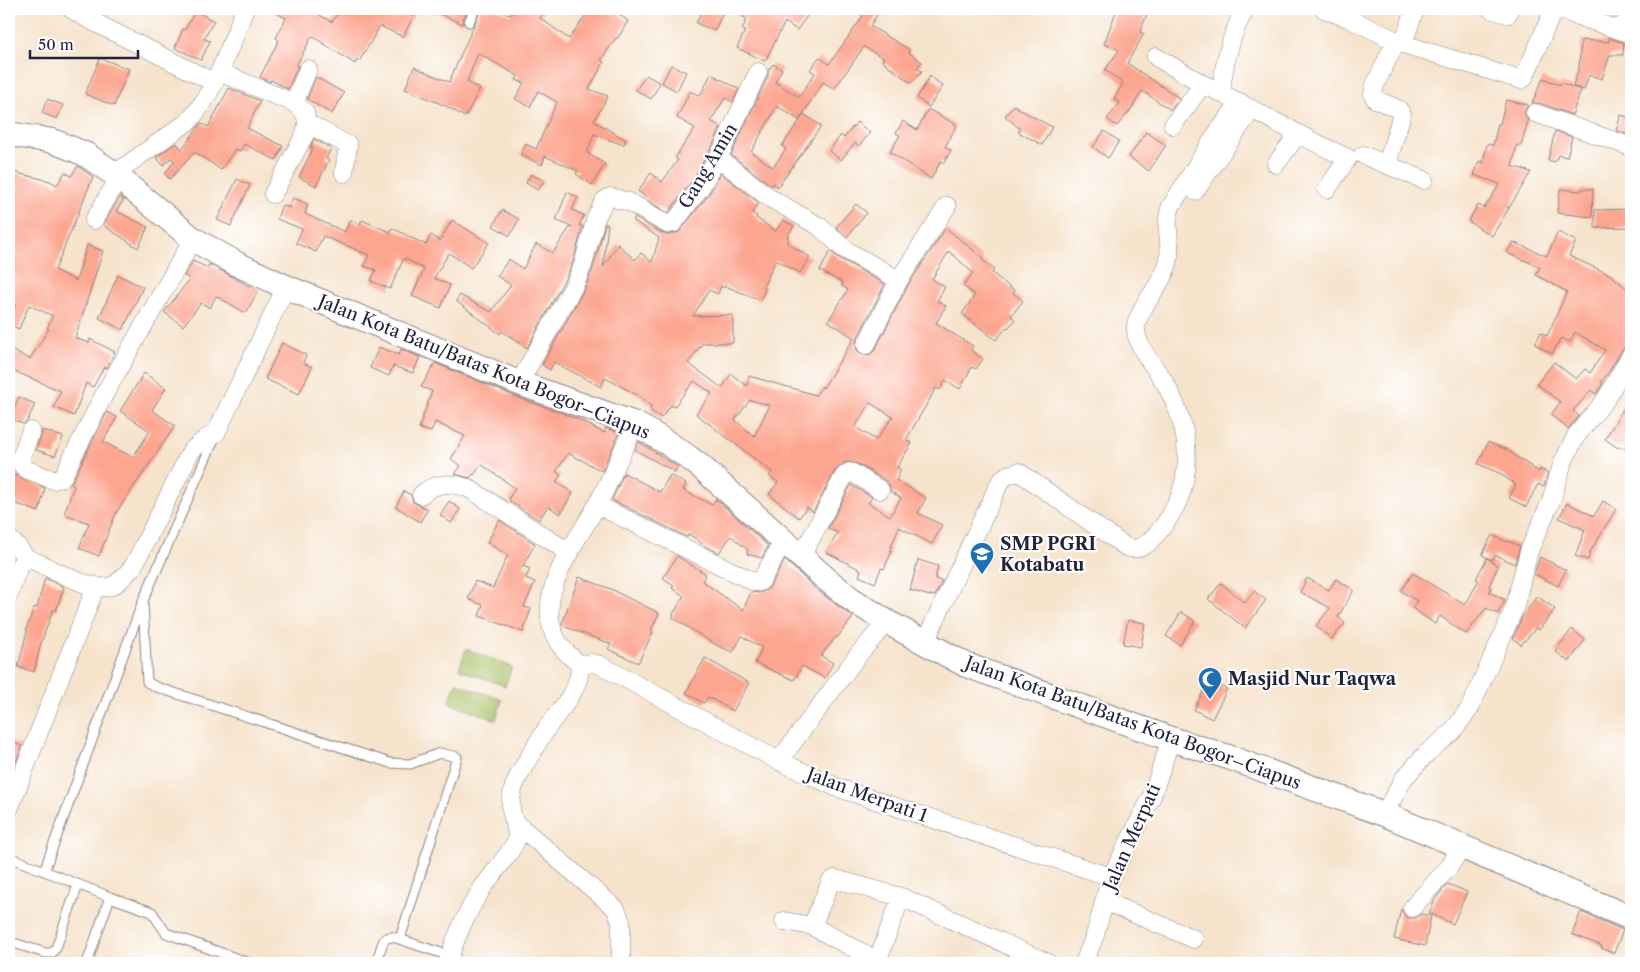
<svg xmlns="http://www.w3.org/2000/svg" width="1640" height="972" font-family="'Libre Caslon Text',serif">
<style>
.green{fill:#a8be62;stroke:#65704e}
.building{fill:#fca58f;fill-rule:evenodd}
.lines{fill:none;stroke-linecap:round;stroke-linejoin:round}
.service-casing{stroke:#8c8284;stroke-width:11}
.minor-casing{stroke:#8c8284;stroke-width:19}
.secondary-casing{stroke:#8c8284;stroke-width:26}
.service{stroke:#fff;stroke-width:9}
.minor{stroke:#fff;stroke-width:18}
.secondary{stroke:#fff;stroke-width:24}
.labels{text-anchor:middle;stroke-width:4.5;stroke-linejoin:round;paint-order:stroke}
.street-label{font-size:18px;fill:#22223b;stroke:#fff}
.poi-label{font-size:18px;font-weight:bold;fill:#22223b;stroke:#fff;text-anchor:start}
</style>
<rect width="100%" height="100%" fill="#fff"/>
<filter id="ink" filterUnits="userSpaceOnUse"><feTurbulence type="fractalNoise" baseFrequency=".02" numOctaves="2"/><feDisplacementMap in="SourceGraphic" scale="10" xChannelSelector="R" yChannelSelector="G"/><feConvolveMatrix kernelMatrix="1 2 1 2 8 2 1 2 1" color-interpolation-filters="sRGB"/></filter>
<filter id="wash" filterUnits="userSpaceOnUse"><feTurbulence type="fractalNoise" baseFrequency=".0096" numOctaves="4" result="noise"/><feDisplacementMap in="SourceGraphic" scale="20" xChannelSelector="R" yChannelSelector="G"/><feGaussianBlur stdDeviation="1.12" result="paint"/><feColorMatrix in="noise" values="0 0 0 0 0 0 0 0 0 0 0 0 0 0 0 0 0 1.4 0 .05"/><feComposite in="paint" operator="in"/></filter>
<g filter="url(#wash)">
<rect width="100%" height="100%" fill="#f6e3cc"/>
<path class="green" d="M 466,649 L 512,667 L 505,686 L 459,669 Z
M 456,683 L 502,700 L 496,720 L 449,703 Z"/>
<g id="blocks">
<path class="building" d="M 268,9 L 309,9 L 332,22 L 340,9 L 417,9 L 403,37 L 380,26 L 359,62 L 357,60 L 355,64 L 312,36 L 296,66 L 298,66 L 288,89 L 271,80 L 270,82 L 260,77 L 279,40 L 276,38 L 286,18 Z
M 428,9 L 468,9 L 463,19 L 463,24 Z
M 481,9 L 496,9 L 511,15 L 514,9 L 545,9 L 540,18 L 569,39 L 590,9 L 612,9 L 628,21 L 618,38 L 616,38 L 601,60 L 604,62 L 589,89 L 608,96 L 594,121 L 626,140 L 623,145 L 594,134 L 587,153 L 605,164 L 592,185 L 576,174 L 578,171 L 545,156 L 542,165 L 521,155 L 525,144 L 536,149 L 557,102 L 538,91 L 530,107 L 515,99 L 524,83 L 516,80 L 518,76 L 478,53 L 467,82 L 480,89 L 465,117 L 446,106 L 405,89 L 414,67 L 449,82 Z
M 703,9 L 725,9 L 714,31 L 696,23 Z
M 730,9 L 765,9 L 773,13 L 776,9 L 812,9 L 797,30 L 785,22 L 765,61 L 737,48 L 745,31 L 742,29 L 747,19 Z
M 852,9 L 881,9 L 870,26 L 910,50 L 908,52 L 922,62 L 917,68 L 922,71 L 911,83 L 882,61 L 884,58 L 864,47 L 834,89 L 823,82 L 799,120 L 777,106 L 751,152 L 773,167 L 786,149 L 782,146 L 804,114 L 821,126 L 778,187 L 773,183 L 772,186 L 731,155 L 768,76 L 768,71 L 773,64 L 782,69 L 775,82 L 799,97 L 815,73 L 810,70 L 819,57 L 829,64 L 863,16 Z
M 1117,9 L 1149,9 L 1140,32 L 1144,34 L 1127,63 L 1179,98 L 1171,110 L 1142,91 L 1130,111 L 1117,126 L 1107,119 L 1120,103 L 1114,99 L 1123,83 L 1105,70 L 1119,50 L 1104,44 Z
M 195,11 L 214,21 L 204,39 L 210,41 L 201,60 L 175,48 L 183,29 L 185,30 Z
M 1609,38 L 1624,43 L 1623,55 L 1610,55 L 1602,79 L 1589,75 L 1584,90 L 1573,86 L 1579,67 L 1581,40 L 1609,42 Z
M 100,58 L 129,69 L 114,106 L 85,94 Z
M 671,65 L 686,72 L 677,91 L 662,83 Z
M 711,74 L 739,89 L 733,102 L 725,98 L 711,121 L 721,127 L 713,145 L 691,182 L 668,213 L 646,200 L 647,198 L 638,191 L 651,173 L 662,182 L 678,160 L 675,158 L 695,128 L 677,118 L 690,91 L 700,96 Z
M 646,75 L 660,83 L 651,99 L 636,90 Z
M 930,76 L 943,86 L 929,107 L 917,98 Z
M 316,77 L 344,93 L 332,114 L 307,99 Z
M 1543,78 L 1560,85 L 1561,83 L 1581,90 L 1572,115 L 1539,103 L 1532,103 Z
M 229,88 L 260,101 L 247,128 L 283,146 L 276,160 L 244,144 L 240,151 L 235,149 L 221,170 L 195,152 L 170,179 L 165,174 L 174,161 L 171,158 L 163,165 L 156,157 L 176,143 L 182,149 L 201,123 L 208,127 Z
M 47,99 L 63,105 L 57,119 L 42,113 Z
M 1506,100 L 1528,105 L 1525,110 L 1525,115 L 1528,121 L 1526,128 L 1521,146 L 1517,145 L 1512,166 L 1531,172 L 1509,208 L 1507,207 L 1509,208 L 1492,236 L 1468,221 L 1478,205 L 1484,208 L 1500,184 L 1474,175 L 1479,161 L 1483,163 L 1487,144 L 1493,145 L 1498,124 L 1500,124 Z
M 1014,105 L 1021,110 L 1052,127 L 1042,145 L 1018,132 L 1020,129 L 1005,116 Z
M 928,109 L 957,125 L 945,147 L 951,150 L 944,163 L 941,161 L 931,179 L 890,152 L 900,135 L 896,133 L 903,121 L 917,130 Z
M 1621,115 L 1631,118 L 1631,136 L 1616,130 Z
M 857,122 L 870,133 L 859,146 L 855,143 L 841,160 L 829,151 L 841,135 L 844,138 Z
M 1104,131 L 1119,141 L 1108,158 L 1093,147 Z
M 1555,131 L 1572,137 L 1567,157 L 1558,155 L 1555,162 L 1548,160 Z
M 1146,132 L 1166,145 L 1149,171 L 1129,157 Z
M 314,139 L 331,148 L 326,159 L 329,160 L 316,186 L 299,177 L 313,148 L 310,147 Z
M 78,166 L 93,177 L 55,270 L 76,281 L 87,245 L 103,251 L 75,338 L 89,343 L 90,339 L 115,352 L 107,368 L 104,367 L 93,387 L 86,383 L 74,416 L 54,407 L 61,391 L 9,369 L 9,349 L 30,359 L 49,329 L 47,328 L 53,316 L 29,305 L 19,329 L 9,325 L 9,320 L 16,304 L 9,300 L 9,171 L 50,181 L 57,185 L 65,172 L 71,176 Z
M 721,173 L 759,203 L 752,213 L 757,216 L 756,218 L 776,231 L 783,220 L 794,226 L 787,237 L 789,239 L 787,243 L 810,257 L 800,273 L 776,260 L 763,287 L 766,288 L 760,300 L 725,286 L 724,288 L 721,286 L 718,294 L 709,290 L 693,316 L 733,315 L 733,343 L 703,343 L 688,363 L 722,388 L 731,374 L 747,386 L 749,376 L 816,395 L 822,386 L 823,388 L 854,338 L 828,321 L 848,290 L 841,285 L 843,283 L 820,271 L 830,251 L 839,258 L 885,284 L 856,341 L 857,350 L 862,355 L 871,354 L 875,350 L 908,285 L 946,228 L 983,258 L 982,260 L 994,269 L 992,273 L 1015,291 L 1013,293 L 1023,301 L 1011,316 L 1015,320 L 1008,328 L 1007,327 L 996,340 L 962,314 L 975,295 L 963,286 L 973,273 L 949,251 L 932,279 L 945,287 L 937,301 L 946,306 L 936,323 L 973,346 L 971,350 L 983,359 L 976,369 L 972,367 L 960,389 L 945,380 L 940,390 L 936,388 L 906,440 L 912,443 L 897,467 L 901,470 L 896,480 L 926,498 L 918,513 L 942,525 L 932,544 L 899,527 L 890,550 L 892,551 L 884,569 L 881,568 L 875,583 L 859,576 L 861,570 L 826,552 L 838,533 L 828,528 L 851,485 L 872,497 L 868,503 L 890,516 L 901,498 L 890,491 L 890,486 L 886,481 L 858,464 L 846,462 L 835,471 L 813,512 L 807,507 L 799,518 L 769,494 L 778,482 L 769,476 L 772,472 L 696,414 L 712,393 L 694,381 L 674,407 L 671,405 L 661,418 L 650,410 L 652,407 L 639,396 L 605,378 L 601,387 L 554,362 L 550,370 L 542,365 L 585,288 L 593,268 L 605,224 L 608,224 L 603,267 L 618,244 L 635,260 L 641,253 L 652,262 L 659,238 L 633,220 L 635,218 L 662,233 L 668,235 L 679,232 L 709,194 ZM 750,400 L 770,405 L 754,436 L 735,420 ZM 870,403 L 893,417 L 876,440 L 855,427 Z
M 531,174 L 544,181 L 538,190 L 526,183 Z
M 237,179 L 250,185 L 231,226 L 217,220 Z
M 1560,189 L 1581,191 L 1581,189 L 1593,189 L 1592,217 L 1557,213 Z
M 567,192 L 578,197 L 572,210 L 584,215 L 579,226 L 583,226 L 573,262 L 565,279 L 527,348 L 502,331 L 500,334 L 456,301 L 460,295 L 491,312 L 511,285 L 497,276 L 509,259 L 523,269 L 536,244 L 553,253 L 570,227 L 572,227 L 556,220 Z
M 120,197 L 124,200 L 116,211 L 148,227 L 138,248 L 103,225 Z
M 293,198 L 308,204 L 305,214 L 345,232 L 350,220 L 360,224 L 362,220 L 390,232 L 392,228 L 426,245 L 431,235 L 440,241 L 452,220 L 489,243 L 471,268 L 449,253 L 434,278 L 450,285 L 441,308 L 412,296 L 424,269 L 404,258 L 390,289 L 371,281 L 376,270 L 364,266 L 369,255 L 323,236 L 316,252 L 296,243 L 302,229 L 277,219 L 282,205 L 289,208 Z
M 856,204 L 867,213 L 847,237 L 836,227 Z
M 1631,209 L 1631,227 L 1595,228 L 1595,210 Z
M 502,210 L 519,219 L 510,236 L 493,226 Z
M 1558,232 L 1576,241 L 1569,256 L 1611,275 L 1631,292 L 1631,331 L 1624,339 L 1631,344 L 1626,346 L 1622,350 L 1608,373 L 1601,382 L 1603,383 L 1596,394 L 1591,390 L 1573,411 L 1579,416 L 1568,429 L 1551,415 L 1560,402 L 1537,384 L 1554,362 L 1576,379 L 1585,369 L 1590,373 L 1605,350 L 1575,332 L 1570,342 L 1561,338 L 1552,354 L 1535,344 L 1541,332 L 1547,336 L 1567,292 L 1536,275 L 1540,267 L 1507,253 L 1513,242 L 1547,256 Z
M 193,261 L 208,268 L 209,264 L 258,291 L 246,313 L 216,296 L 210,308 L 201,303 L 183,326 L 164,312 L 190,279 L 184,276 Z
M 118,275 L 143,287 L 123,330 L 99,318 Z
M 282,343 L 306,355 L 303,363 L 312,367 L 299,394 L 265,379 Z
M 379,347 L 399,355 L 401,349 L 420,357 L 413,373 L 393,366 L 389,376 L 370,368 Z
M 435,363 L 514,396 L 578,419 L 604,433 L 606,428 L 619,433 L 602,471 L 568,453 L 556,472 L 561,475 L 556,482 L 573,493 L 560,514 L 548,506 L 539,520 L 509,501 L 510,499 L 509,498 L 515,488 L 481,464 L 474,475 L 473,474 L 470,478 L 455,474 L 461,466 L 451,459 L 465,436 L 435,422 L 431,432 L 419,428 L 432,391 L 421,387 Z
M 144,373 L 166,388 L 152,410 L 175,426 L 116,513 L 99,556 L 79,548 L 89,523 L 64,514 L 74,486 L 71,484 L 107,412 L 117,417 L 103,442 L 133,457 L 150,431 L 120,411 Z
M 1631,396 L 1631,452 L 1619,446 L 1618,448 L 1605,439 Z
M 19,397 L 35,404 L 27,422 L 23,424 L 10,418 Z
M 43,430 L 63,437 L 55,456 L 36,450 Z
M 639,442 L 678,467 L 675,472 L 635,450 Z
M 1488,442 L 1507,450 L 1539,472 L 1540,469 L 1548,473 L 1544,487 L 1538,484 L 1526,507 L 1509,498 L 1516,485 L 1499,473 L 1478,464 Z
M 624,473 L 660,492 L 670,475 L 686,484 L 683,490 L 712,505 L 716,499 L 768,546 L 762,558 L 747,554 L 748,550 L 731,536 L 719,553 L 707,547 L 689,534 L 687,537 L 612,500 Z
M 9,475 L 18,476 L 23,480 L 45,488 L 39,512 L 9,501 Z
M 404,491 L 411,495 L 413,502 L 428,509 L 420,522 L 396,507 Z
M 449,501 L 460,509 L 451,523 L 440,515 Z
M 1603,501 L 1616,509 L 1590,552 L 1588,560 L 1575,556 L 1585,530 L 1559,518 L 1567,503 L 1594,516 Z
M 499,520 L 535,544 L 523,566 L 530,569 L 526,578 L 535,582 L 524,607 L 531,609 L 523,632 L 479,616 L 483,605 L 468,599 L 475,581 L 493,588 L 508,555 L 487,543 Z
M 1492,535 L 1507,542 L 1508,541 L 1520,546 L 1515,564 L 1495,555 L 1492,560 L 1482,555 Z
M 677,556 L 706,574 L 702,581 L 743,610 L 751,592 L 760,593 L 769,588 L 785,560 L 816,589 L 853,617 L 837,638 L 836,637 L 821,656 L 833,663 L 825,678 L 802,666 L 794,680 L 755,663 L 762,648 L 742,636 L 733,652 L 718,646 L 673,618 L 673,614 L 684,596 L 672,588 L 674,585 L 663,578 Z
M 1540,557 L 1566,570 L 1558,586 L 1534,574 Z
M 1487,558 L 1498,566 L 1489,586 L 1491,588 L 1489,592 L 1505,600 L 1498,614 L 1486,608 L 1466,634 L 1440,616 L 1435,624 L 1412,608 L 1417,601 L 1401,591 L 1413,573 L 1465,605 L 1479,580 L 1476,579 Z
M 918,560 L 938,566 L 935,579 L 942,581 L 935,596 L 930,595 L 930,596 L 910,590 Z
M 579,577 L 616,591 L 616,592 L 659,613 L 651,631 L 653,632 L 638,663 L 608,649 L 611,644 L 563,626 L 562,623 Z
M 45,578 L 64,587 L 56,611 L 53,610 L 41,643 L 34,672 L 18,667 L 27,631 L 26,630 L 34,607 L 37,608 Z
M 1307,578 L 1329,590 L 1336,579 L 1354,590 L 1338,617 L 1345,623 L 1332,639 L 1316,626 L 1330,608 L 1300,592 Z
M 1221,583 L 1245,603 L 1254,591 L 1266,600 L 1245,628 L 1208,599 Z
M 1537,596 L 1555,609 L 1539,630 L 1536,628 L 1521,645 L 1513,638 L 1522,617 Z
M 1181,612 L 1195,621 L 1180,645 L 1166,636 Z
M 1128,620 L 1145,623 L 1141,647 L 1123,644 Z
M 1572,629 L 1585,640 L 1569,662 L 1555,651 Z
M 705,658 L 749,683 L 733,711 L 708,697 L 704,703 L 686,693 Z
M 1209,680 L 1227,689 L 1212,719 L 1194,710 Z
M 9,741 L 22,746 L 9,780 Z
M 1448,884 L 1467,892 L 1453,924 L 1429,913 L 1435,899 Z
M 1401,909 L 1405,916 L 1409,918 L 1416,918 L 1421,914 L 1431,916 L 1425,946 L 1394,939 Z
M 1581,912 L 1623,930 L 1614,953 L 1601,948 L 1602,946 L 1572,934 Z"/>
</g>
</g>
<g filter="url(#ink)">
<use href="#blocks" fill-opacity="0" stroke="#8c8284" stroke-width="1"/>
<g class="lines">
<defs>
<path id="service" d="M 469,22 L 475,9
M 143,601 L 147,682 L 156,687 L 390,763 L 410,764 L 440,753 L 457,757 L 400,939
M 9,857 L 110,897 L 87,963
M 44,871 L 143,601 L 215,437
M 110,897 L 152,912 L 166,933 L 249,963
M 17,944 L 45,953 L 52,953 L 56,948 L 78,885
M 376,963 L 383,942 L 386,938 L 393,937 L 450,956"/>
<path id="minor" d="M 71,9 L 88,19 L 213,82
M 1324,9 L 1348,18 L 1403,44 L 1521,80 L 1524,78 L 1554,9
M 1491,9 L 1508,14
M 1557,9 L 1631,34
M 1620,30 L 1631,15
M 1403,44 L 1415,9
M 1156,57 L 1203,84
M 219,72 L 294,103 L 305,112 L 307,123 L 305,134 L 273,194
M 1222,93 C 1221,71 1233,27 1246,9
M 294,103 L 308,69
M 1535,113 L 1631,147
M 307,123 L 348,145 L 344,173
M 1173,125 L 1203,84 C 1252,108 1298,136 1348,158 L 1327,189
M 1363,155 L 1424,180
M 718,158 L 770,198 L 820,227 L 844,249 L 899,280
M 1276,164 L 1298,134
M 1387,164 L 1402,114 L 1398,109 L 1375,99 L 1373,94 L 1375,85 L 1396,41
M 114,174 L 189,121 C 216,91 230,45 245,9
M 1195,191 L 1252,109
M 94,220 L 119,178
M 866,345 L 899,280 L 947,206
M 519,383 L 575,284 L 583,265 L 596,218 L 604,201 L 610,197 L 629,202 L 667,224 L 674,223 L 700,188 L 722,150 L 758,72
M 31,431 L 20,460 L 22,465 L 26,469 L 53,480 L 62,478 L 106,391 L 193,239
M 421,495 C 435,482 450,482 468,488 L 570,553
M 597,505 L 754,582 L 760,582 L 762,579 L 784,540
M 9,539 L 17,546 L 27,559
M 801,557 L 844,476 L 849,472 L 853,473 L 880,490
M 9,595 L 19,566 L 27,559 L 32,560 C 51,568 92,593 112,586 C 121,582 128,572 134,565 L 191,451 L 205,439 L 216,433 L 286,287
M 925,642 L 1000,482 L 1007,475 L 1019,472 L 1126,547 C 1135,550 1140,548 1148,543 C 1195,498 1197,441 1166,385 C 1156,367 1134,346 1136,325 C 1142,302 1163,284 1168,263 C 1173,244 1163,227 1171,206 L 1217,133 L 1240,102
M 580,665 L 592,663 L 600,665 L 779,761 L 838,788 L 1111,877
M 779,761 L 859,654 L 887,622
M 9,809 L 96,586
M 1384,814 L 1404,778 L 1427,753 L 1452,732 L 1470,708 L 1514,609 L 1529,551 L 1551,501 L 1563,462 L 1576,436 L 1606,399 L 1631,355
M 516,823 L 616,909 L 621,922 L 621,963
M 1104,901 L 1194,939
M 1412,908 L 1449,867 L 1462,846
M 784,921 L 812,926 L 872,958 L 876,958 L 880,954 L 901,897
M 812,926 L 831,881 L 835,879 L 901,897 L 1048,963
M 448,963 C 455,937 468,910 483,887 C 490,877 514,849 516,840 C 519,831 514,823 512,814 C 509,803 512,791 516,781 C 525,763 536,745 547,728 C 560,709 581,689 580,665 C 572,658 562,650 557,640 C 532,597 576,543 596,507 C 611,480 622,451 635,424
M 1084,963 L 1095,935 L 1111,877 L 1152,796 L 1171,739"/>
<path id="secondary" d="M 9,134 L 53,141 L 85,154 L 114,174 L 193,239 L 239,265 L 286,287 L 519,383 L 635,424 C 658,436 679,450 700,466 L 825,578 L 851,599 L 887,622 L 966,665 L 1171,739 L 1228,757 L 1384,814 L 1631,918"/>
</defs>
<use href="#service" class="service-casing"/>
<use href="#minor" class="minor-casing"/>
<use href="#secondary" class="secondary-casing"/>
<use href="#service" class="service"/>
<use href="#minor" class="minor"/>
<use href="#secondary" class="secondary"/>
</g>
</g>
<defs>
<symbol id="school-pin" viewBox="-11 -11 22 30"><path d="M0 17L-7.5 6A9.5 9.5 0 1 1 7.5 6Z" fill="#1f6fb2" stroke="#fff"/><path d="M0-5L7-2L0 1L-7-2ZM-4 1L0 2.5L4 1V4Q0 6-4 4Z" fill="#fff"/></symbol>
<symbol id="mosque-pin" viewBox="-11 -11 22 30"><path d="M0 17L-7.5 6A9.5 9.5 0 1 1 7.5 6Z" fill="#1f6fb2" stroke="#fff"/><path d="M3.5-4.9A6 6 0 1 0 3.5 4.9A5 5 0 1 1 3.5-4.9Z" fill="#fff"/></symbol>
</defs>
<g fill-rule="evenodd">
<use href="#school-pin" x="968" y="540" width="28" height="38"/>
<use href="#mosque-pin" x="1196" y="665" width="28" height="38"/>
</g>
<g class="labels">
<g class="street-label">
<text transform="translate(708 166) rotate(-59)" y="6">Gang Amin</text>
<text transform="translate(484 367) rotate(22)" y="6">Jalan Kota Batu/Batas Kota Bogor–Ciapus</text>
<text transform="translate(1133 723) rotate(20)" y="6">Jalan Kota Batu/Batas Kota Bogor–Ciapus</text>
<text transform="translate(867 795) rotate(20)" y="6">Jalan Merpati 1</text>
<text transform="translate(1132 837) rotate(-66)" y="6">Jalan Merpati</text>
</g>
<g class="poi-label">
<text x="1000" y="550">SMP PGRI<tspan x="1000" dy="21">Kotabatu</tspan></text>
<text x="1228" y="685">Masjid Nur Taqwa</text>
</g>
</g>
<rect width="1640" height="972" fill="none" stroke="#fff" stroke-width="30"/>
<path d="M30 50v8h108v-8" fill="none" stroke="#22223b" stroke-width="2.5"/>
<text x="38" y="50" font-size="15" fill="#22223b" stroke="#ffffff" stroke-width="4" paint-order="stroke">50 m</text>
</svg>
